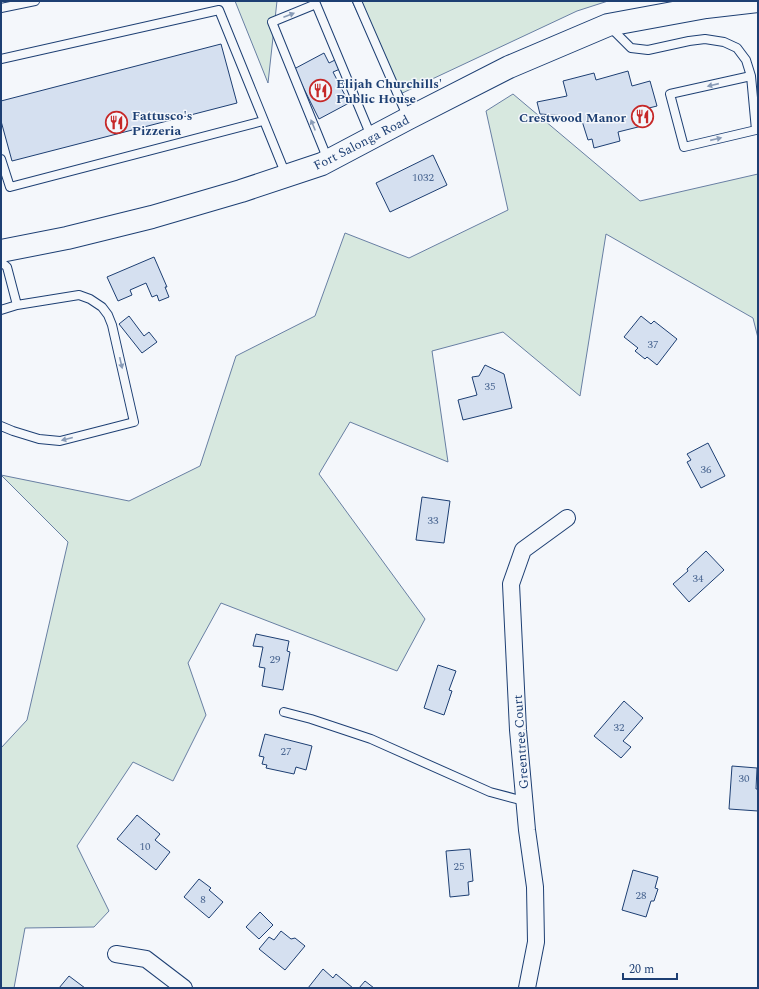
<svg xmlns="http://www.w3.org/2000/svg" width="759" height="989" font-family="Spectral,serif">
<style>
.green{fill:#d7e8df;stroke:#687fa3}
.building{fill:#d5e0f0;stroke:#1d3f73}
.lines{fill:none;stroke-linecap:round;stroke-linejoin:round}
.lane-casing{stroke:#1d3f73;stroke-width:10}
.street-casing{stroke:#1d3f73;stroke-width:18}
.primary-casing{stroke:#1d3f73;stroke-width:24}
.lane{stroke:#f4f7fb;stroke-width:8}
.street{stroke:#f4f7fb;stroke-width:16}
.primary{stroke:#f4f7fb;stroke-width:22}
.oneway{fill:#889bb7}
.labels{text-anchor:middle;stroke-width:3;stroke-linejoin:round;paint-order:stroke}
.number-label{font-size:11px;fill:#4b6792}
.poi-label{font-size:13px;font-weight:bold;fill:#1d3f73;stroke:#f4f7fb;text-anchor:start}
.street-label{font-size:13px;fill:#1d3f73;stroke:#f4f7fb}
</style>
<rect width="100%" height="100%" fill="#f4f7fb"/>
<path class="green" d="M 235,1 L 277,1 L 268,83 Z
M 352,1 L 608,1 L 577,11 L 396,96 Z
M 513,94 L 640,201 L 758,174 L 758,338 L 753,318 L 606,234 L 580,396 L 503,332 L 432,351 L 448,462 L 350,422 L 319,474 L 425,619 L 397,671 L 221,603 L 188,663 L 206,715 L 173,781 L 133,762 L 77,846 L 109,911 L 94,927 L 25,928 L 14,988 L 1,988 L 1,748 L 27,720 L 68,542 L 1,475 L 129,501 L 200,466 L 236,356 L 315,316 L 345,233 L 409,258 L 508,210 L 486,111 Z"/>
<path class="building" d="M 221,44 L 237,103 L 12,161 L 1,121 L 1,101 Z
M 324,53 L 329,63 L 335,60 L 340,69 L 333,72 L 349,103 L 319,119 L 294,69 Z
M 628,71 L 632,86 L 650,81 L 657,106 L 641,110 L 646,125 L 618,132 L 620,141 L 594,148 L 592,139 L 588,140 L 582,121 L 566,116 L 540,114 L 537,102 L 567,96 L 563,81 L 594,73 L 596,80 Z
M 433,155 L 447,185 L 390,212 L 376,183 Z
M 154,257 L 167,287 L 165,287 L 169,297 L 159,301 L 157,295 L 152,297 L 146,283 L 130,290 L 132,295 L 118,301 L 107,277 Z
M 129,316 L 144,336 L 149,332 L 157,342 L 142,353 L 119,324 Z
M 641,316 L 651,324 L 654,321 L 677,339 L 657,365 L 647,357 L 645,359 L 635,351 L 638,348 L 624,337 Z
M 485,365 L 504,374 L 512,408 L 463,420 L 458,400 L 477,395 L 472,377 L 479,376 Z
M 708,443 L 725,476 L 701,488 L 687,462 L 691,460 L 687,454 Z
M 422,497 L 450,501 L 444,543 L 416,540 Z
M 706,551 L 724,570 L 689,602 L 673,584 L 688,571 L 687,569 Z
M 256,634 L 289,641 L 287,651 L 290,652 L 283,690 L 262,686 L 265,668 L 259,667 L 263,647 L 253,646 Z
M 438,665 L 456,671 L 449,690 L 452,691 L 444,715 L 424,708 Z
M 624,701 L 643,718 L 623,741 L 631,747 L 621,758 L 594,736 Z
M 265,734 L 312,746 L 306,770 L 296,767 L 294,774 L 266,768 L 267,765 L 262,764 L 264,757 L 259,756 Z
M 732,766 L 757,768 L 756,789 L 758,789 L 758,811 L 729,809 Z
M 137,815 L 160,834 L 155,840 L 170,852 L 156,870 L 117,839 Z
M 470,849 L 473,881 L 468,882 L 469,895 L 450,897 L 446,851 Z
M 633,870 L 658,877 L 655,888 L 658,889 L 654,901 L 651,901 L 646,917 L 622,910 Z
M 199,879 L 211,888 L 209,890 L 223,902 L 209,918 L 184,897 Z
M 260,912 L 273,925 L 259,939 L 246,927 Z
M 281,931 L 291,939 L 295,938 L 305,946 L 285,970 L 259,949 L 269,937 L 274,940 Z
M 323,969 L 333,978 L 336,974 L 353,988 L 308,988 Z
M 69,976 L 85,988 L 59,988 Z
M 365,981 L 374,988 L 359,988 Z"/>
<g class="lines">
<defs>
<path id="lane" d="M 357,1 L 408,118
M 1,8 L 35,1
M 610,27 L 631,48 L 648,50 L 689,41 L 705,39 L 724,42 L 737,48 L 746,60 L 751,76 L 756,130 L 684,147 L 670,94 L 751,76
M 1,59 L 219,10 L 286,175
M 1,159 L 10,187 L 263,121
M 328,160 L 272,22 L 316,4 L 371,136
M 1,262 L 7,267 L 17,305 L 1,310
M 1,426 L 13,431 L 39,439 L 60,441 L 134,422 L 112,325 L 108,315 L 102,307 L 90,299 L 79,295 L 17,305
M 284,712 L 311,719 L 371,739 L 490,792 L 524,801"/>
<path id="street" d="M 116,954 L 146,959 L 184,988
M 527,988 L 536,942 L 535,887 L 527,830 L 518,730 L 511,584 L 523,550 L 567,518"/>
<path id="primary" d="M 1,251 L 67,238 L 152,217 L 241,191 L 322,164 L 409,118 L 509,67 L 608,25 L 706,7 L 758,1"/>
</defs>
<use href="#lane" class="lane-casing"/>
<use href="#street" class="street-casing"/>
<use href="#primary" class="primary-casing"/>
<use href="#lane" class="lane"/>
<use href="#street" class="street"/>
<use href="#primary" class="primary"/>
</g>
<defs><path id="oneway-solid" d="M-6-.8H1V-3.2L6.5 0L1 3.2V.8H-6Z"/></defs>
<g class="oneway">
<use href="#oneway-solid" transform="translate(289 15) rotate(-21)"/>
<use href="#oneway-solid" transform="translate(713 85) rotate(167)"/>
<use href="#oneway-solid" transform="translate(313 125) rotate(-112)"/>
<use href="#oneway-solid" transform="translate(716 139) rotate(-13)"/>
<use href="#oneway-solid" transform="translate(121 363) rotate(77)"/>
<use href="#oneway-solid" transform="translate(67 439) rotate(166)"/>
</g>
<defs>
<symbol id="restaurant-ring" viewBox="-11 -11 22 22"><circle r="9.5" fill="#f4f7fb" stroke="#c62828" stroke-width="1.5"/><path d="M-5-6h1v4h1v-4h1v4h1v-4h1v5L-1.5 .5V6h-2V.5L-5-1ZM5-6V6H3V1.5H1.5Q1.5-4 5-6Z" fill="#c62828"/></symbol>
</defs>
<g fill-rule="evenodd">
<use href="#restaurant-ring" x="308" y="78" width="25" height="25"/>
<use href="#restaurant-ring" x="630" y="104" width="25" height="25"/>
<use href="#restaurant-ring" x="104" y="110" width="25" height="25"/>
</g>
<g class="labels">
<g class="number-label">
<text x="423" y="181">1032</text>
<text x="653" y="348">37</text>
<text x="490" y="390">35</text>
<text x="706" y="473">36</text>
<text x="433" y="524">33</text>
<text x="698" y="582">34</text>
<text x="275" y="663">29</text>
<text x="619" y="731">32</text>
<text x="286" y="755">27</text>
<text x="744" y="782">30</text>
<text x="145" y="850">10</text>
<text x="459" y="870">25</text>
<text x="641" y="899">28</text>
<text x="203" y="903">8</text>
</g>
<g class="poi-label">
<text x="336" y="88">Elijah Churchills'<tspan x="336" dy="15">Public House</tspan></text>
<text x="132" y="120">Fattusco's<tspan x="132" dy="15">Pizzeria</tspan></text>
<text x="626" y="122" text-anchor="end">Crestwood Manor</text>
</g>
<g class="street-label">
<text transform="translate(361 142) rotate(-27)" y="5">Fort Salonga Road</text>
<text transform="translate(520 742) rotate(-94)" y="5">Greentree Court</text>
</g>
</g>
<rect width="759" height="989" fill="none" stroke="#1d3f73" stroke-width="4"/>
<path d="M623 973v6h54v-6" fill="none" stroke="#1d3f73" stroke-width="2"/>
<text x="629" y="973" font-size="12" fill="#1d3f73" stroke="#f4f7fb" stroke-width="3" paint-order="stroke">20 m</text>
</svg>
